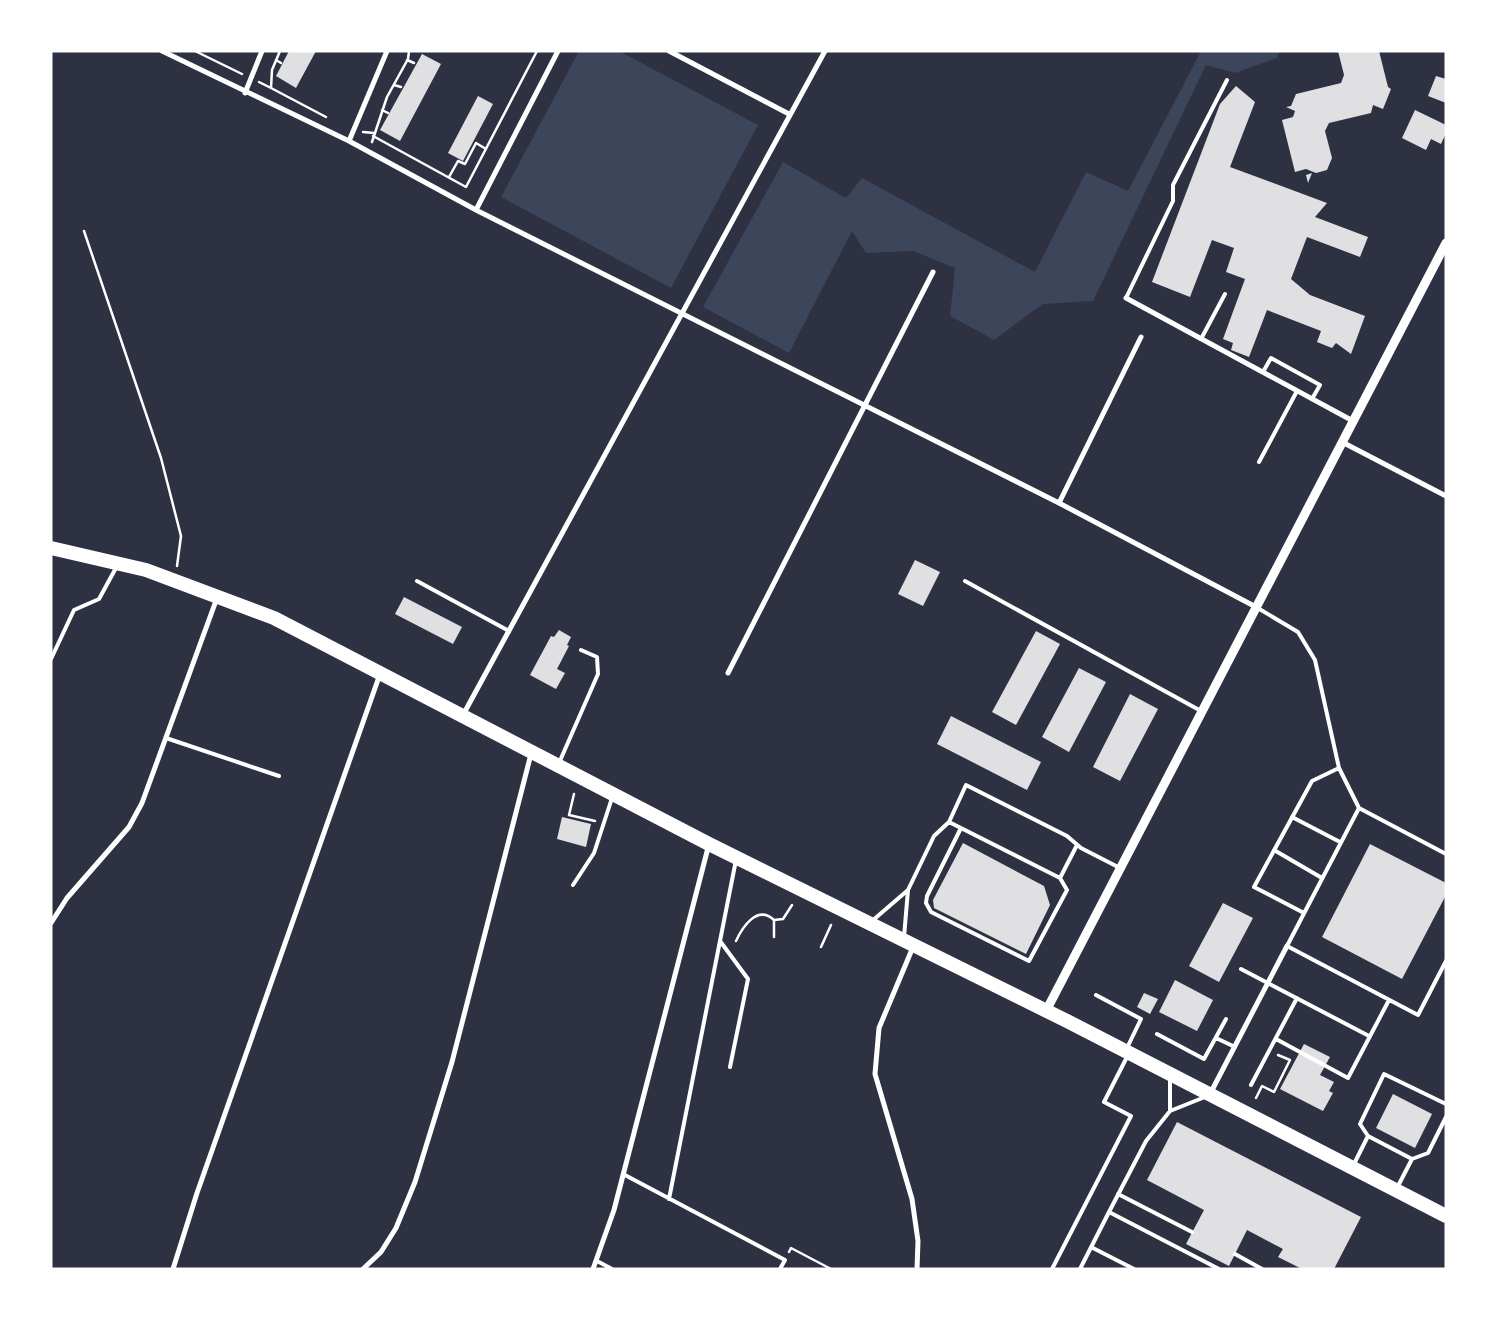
<svg xmlns="http://www.w3.org/2000/svg" width="1497" height="1320" font-family="'Source Sans 3',sans-serif">
<style>
.green{fill:#3c4559}
.building{fill:#e0e0e3}
.lines{fill:none;stroke-linecap:round;stroke-linejoin:round}
.path{stroke:#fff;stroke-width:2.5}
.service{stroke:#fff;stroke-width:4}
.minor{stroke:#fff;stroke-width:5}
.tertiary{stroke:#fff;stroke-width:9}
.trunk{stroke:#fff;stroke-width:14}
</style>
<rect width="100%" height="100%" fill="#2d3142"/>
<path class="green" d="M 579,51 L 619,51 L 758,125 L 671,288 L 501,197 Z
M 1201,51 L 1280,51 L 1277,58 L 1235,73 L 1206,65 L 1093,301 L 1043,304 L 994,340 L 950,316 L 955,268 L 913,251 L 866,253 L 852,231 L 789,353 L 703,307 L 783,162 L 846,198 L 862,178 L 1035,272 L 1086,172 L 1128,191 Z"/>
<path class="building" d="M 289,51 L 316,51 L 296,88 L 276,76 Z
M 1338,51 L 1379,51 L 1388,87 L 1391,89 L 1383,109 L 1373,105 L 1371,113 L 1329,123 L 1325,131 L 1332,158 L 1327,170 L 1316,173 L 1306,169 L 1295,172 L 1282,120 L 1293,117 L 1295,111 L 1286,107 L 1291,106 L 1296,94 L 1341,83 L 1344,75 Z
M 422,54 L 441,64 L 400,141 L 380,130 Z
M 1436,76 L 1446,79 L 1446,103 L 1428,96 Z
M 1236,86 L 1255,102 L 1230,167 L 1327,203 L 1315,217 L 1368,237 L 1360,257 L 1307,237 L 1291,279 L 1310,295 L 1365,316 L 1351,354 L 1336,343 L 1332,348 L 1317,342 L 1321,331 L 1267,310 L 1249,357 L 1231,350 L 1233,343 L 1223,339 L 1245,279 L 1226,272 L 1234,248 L 1212,240 L 1190,297 L 1152,282 L 1220,104 Z
M 478,96 L 493,104 L 463,161 L 448,153 Z
M 1415,110 L 1446,125 L 1446,133 L 1441,144 L 1431,139 L 1426,150 L 1402,138 Z
M 1312,173 L 1308,183 L 1306,175 Z
M 915,560 L 940,572 L 923,606 L 898,594 Z
M 404,597 L 462,627 L 453,644 L 395,614 Z
M 559,630 L 571,637 L 567,645 L 569,646 L 557,669 L 565,673 L 556,689 L 530,675 L 551,636 L 554,637 Z
M 1036,631 L 1060,644 L 1016,725 L 992,712 Z
M 1079,668 L 1106,682 L 1069,752 L 1042,737 Z
M 1130,694 L 1158,709 L 1120,781 L 1093,767 Z
M 951,716 L 1041,762 L 1027,790 L 937,744 Z
M 562,817 L 591,824 L 586,847 L 557,839 Z
M 963,843 L 1044,886 L 1050,905 L 1026,954 L 934,908 L 933,900 Z
M 1370,844 L 1446,883 L 1446,895 L 1402,979 L 1322,937 Z
M 1223,903 L 1253,918 L 1219,982 L 1189,966 Z
M 1175,980 L 1213,1000 L 1197,1031 L 1159,1012 Z
M 1144,993 L 1158,999 L 1150,1014 L 1137,1007 Z
M 1304,1044 L 1330,1057 L 1320,1075 L 1334,1082 L 1329,1091 L 1333,1093 L 1323,1111 L 1280,1089 Z
M 1393,1094 L 1432,1114 L 1415,1148 L 1376,1128 Z
M 1177,1122 L 1361,1217 L 1334,1269 L 1302,1269 L 1278,1257 L 1283,1249 L 1247,1230 L 1229,1266 L 1186,1244 L 1204,1210 L 1147,1180 Z"/>
<g class="lines">
<path class="path" d="M 195,51 L 242,74
M 280,51 L 272,70 L 271,88 L 326,117
M 276,60 L 281,63
M 407,60 L 414,63
M 259,82 L 271,88
M 394,85 L 401,87
M 382,110 L 388,113
M 363,132 L 374,133
M 373,136 L 466,187 L 537,51
M 372,142 L 387,97 L 408,59 L 409,51
M 449,177 L 458,161 L 465,164 L 476,143 L 486,149
M 84,231 L 161,458 L 181,536 L 177,566
M 574,794 L 569,815 L 595,821
M 774,920 L 783,919 L 792,905
M 736,941 C 742,928 757,904 774,920 L 774,937
M 821,947 L 831,925
M 1256,1098 L 1262,1086 L 1274,1092 L 1290,1060 L 1278,1055
M 789,1252 L 791,1248 L 831,1269"/>
<path class="service" d="M 1126,298 L 1173,201 L 1173,185 L 1227,80
M 1201,339 L 1225,294
M 1263,372 L 1271,358 L 1320,385 L 1312,399
M 1259,462 L 1297,391
M 417,581 L 509,631
M 965,581 L 1201,711
M 1256,607 L 1298,632 L 1315,660 L 1339,768 L 1359,808 L 1287,946 L 1418,1015 L 1446,961
M 51,659 L 74,610 L 99,599 L 117,566
M 166,738 L 279,776
M 559,763 L 598,674 L 597,657 L 581,650
M 1359,808 L 1446,854
M 1292,817 L 1340,842
M 949,822 L 1060,878 L 1077,845
M 961,828 L 927,896 L 926,903 L 931,912 L 1029,961 L 1067,890 L 1060,878
M 1274,850 L 1322,878
M 573,885 L 594,853 L 612,798
M 1304,913 L 1254,887 L 1312,781 L 1339,768
M 872,921 L 908,890
M 904,937 L 908,890 L 934,836 L 949,822 L 966,785 L 1067,836 L 1081,848 L 1120,868
M 720,941 L 748,979 L 730,1067
M 1241,969 L 1369,1036
M 1096,995 L 1141,1019 L 1126,1050
M 1157,1034 L 1204,1059 L 1226,1019
M 1216,1038 L 1235,1047
M 1276,1039 L 1348,1078 L 1389,1000
M 1251,1085 L 1297,998
M 1205,1097 L 1170,1111 L 1146,1141 L 1109,1212 L 1219,1269
M 1170,1111 L 1170,1079
M 1368,1136 L 1412,1159
M 1354,1164 L 1368,1136 L 1360,1124 L 1384,1074 L 1446,1104
M 623,1174 L 785,1260 L 780,1269
M 1397,1188 L 1412,1159 L 1428,1153 L 1446,1117
M 1118,1194 L 1192,1232
M 669,1199 L 736,860
M 1091,1247 L 1134,1269
M 1235,1254 L 1262,1269
M 597,1261 L 612,1269
M 1052,1269 L 1131,1116 L 1104,1102 L 1128,1055
M 1080,1269 L 1109,1212"/>
<path class="minor" d="M 162,51 L 349,141 L 476,210 L 1059,503 L 1256,607
M 669,51 L 789,114
M 245,93 L 262,51
M 349,141 L 387,51
M 476,210 L 558,51
M 1126,298 L 1353,421
M 1342,442 L 1446,496
M 1059,503 L 1141,337
M 728,673 L 933,272
M 463,715 L 825,51
M 51,923 L 67,898 L 129,827 L 142,803 L 217,598
M 913,947 L 879,1028 L 875,1074 L 912,1199 L 918,1241 L 917,1269
M 1210,1094 L 1287,946
M 173,1269 L 197,1193 L 380,674
M 363,1269 L 381,1252 L 396,1228 L 415,1182 L 452,1062 L 531,754
M 593,1269 L 614,1210 L 709,844"/>
<path class="tertiary" d="M 1046,1011 L 1446,243"/>
<path class="trunk" d="M 51,548 L 146,570 L 274,618 L 709,844 L 1067,1021 L 1446,1216"/>
</g>
<rect width="1497" height="1320" fill="none" stroke="#ffffff" stroke-width="105"/>
</svg>
